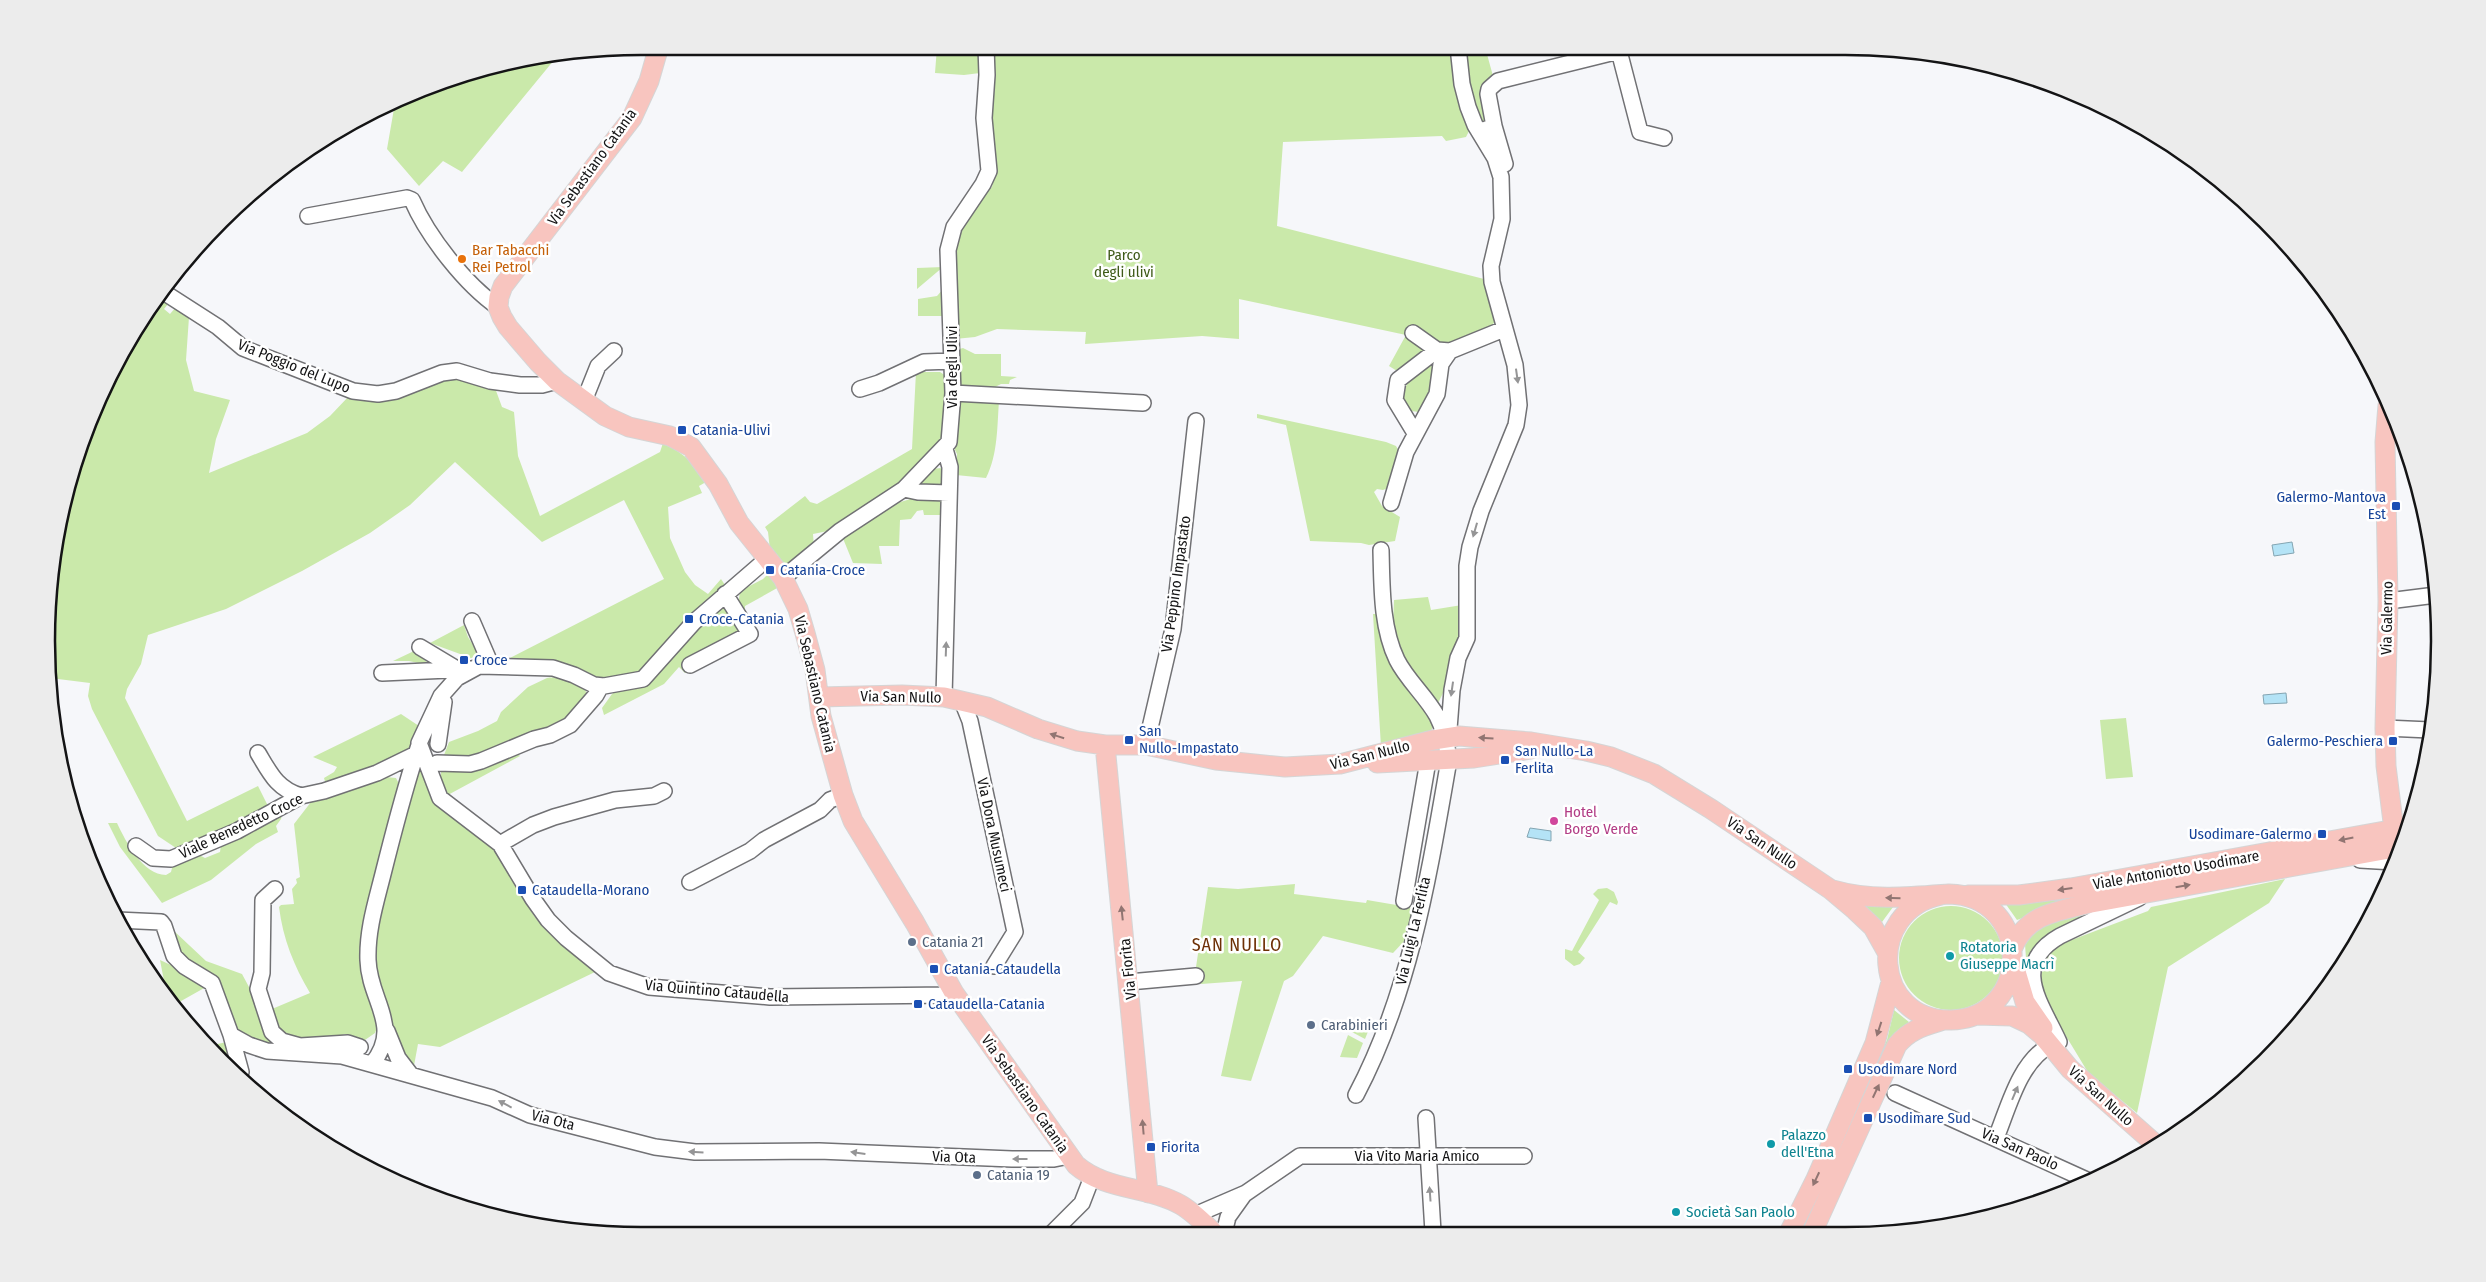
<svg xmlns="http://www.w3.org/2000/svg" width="2486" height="1282" font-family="'Fira Sans Condensed',sans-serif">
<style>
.green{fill:#cae9aa}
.water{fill:#b4e3f6;stroke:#84a5b2}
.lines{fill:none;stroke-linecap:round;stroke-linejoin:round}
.minor-casing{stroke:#717174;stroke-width:18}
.major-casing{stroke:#d5d5d5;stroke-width:21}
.minor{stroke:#fff;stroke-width:15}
.major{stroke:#f8c5bf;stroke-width:19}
.oneway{fill:#959596}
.oneway2{fill:#917572}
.food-dot{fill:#e8710a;stroke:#fff;stroke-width:2}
.transit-dot{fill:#1a4fb4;stroke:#fff;stroke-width:2}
.hotel-dot{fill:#d1479c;stroke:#fff;stroke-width:2}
.service-dot{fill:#5c6f8a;stroke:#fff;stroke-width:2}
.culture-dot{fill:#0f9aa8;stroke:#fff;stroke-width:2}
.labels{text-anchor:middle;stroke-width:5;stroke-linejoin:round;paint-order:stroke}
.street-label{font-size:15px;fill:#141415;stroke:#fff}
.food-label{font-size:15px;fill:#c56008;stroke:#fff;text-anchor:start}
.park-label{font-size:15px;fill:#3e5a18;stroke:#fff}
.transit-label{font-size:15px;fill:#164399;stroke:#fff;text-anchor:start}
.hotel-label{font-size:15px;fill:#b23c85;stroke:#fff;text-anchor:start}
.service-label{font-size:15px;fill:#4e5e75;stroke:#fff;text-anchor:start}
.culture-label{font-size:15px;fill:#0d838f;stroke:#fff;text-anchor:start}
.quarter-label{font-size:18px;letter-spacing:1px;fill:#6d3005;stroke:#fff}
.rim{fill:none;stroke:#141415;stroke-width:2.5}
</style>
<rect width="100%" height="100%" fill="#f6f7fa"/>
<path class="green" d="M 937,47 L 981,47 L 980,73 L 964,75 L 935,73 Z
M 990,47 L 1454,47 L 1471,127 L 1466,137 L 1446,141 L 1442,136 L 1283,142 L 1277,226 L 1484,279 L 1496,321 C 1482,336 1446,344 1426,349 L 1425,352 L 1397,371 L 1389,366 L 1406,335 L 1239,299 L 1239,339 L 1202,336 L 1085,344 L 1086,332 L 997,329 L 975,337 L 955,339 L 953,246 L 975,201 L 992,187 L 995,171 L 991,146 Z
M 1463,47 L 1485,47 L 1493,76 L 1488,118 L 1481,123 L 1472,103 Z
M 559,54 L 462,172 L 443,161 L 419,186 L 387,149 L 395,103 L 450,78 L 525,58 Z
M 943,267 L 917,289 L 917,268 Z
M 944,288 L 945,316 L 918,316 L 918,299 L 937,296 Z
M 157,297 L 168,304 L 164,309 L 170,314 L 176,307 L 189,317 L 186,360 L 194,391 L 230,400 L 216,439 L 209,473 L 307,433 L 330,416 L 349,396 L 383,401 L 412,393 L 454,377 L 495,388 L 502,407 L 514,412 L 518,456 L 540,516 L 660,452 L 663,443 C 685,454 693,462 706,482 L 699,486 L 702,493 L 668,507 L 670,538 L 685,572 L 695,585 L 708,594 L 721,579 L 725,585 L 695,611 L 644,673 L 598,680 L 568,664 L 508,659 L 664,579 L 624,500 L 542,542 L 455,462 L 410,505 L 370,533 L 302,571 L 226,609 L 148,635 L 141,664 L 127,689 L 125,698 L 187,821 L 258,786 L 267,804 L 266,808 L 248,821 L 182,849 L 176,848 L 158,836 L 92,709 L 88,696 L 90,683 L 50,678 L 48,602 L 66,487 L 92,413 L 146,311 Z
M 963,348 L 975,354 L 1001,354 L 1001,376 L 1017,377 L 1010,380 L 1009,384 L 1001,384 L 991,389 L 960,388 L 959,365 L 956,350 Z
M 1438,357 L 1431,391 L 1419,412 L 1411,411 L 1403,398 L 1407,383 L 1412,377 Z
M 916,372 L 940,372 L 946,376 L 944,437 L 906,480 L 833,530 L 813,534 L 814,548 L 783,569 L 770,550 L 768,532 L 765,527 L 805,496 L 810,502 L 817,504 L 912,449 Z
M 958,399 L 999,401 C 997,427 998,454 986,478 L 956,475 L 957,454 L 954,448 L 958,438 Z
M 1257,414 L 1386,442 L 1396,446 L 1400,453 L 1388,488 L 1383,490 L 1377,489 L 1374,492 L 1382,506 L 1400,517 L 1395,541 L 1369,545 L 1361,543 L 1310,541 L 1286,425 L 1257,418 Z
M 941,468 L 944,469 L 941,486 L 920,485 L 919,482 L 932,469 Z
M 942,497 L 942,515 L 924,515 L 923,510 L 917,511 L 911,519 L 900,520 L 899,546 L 879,546 L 882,564 L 853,563 L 842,536 L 897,503 L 914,498 Z
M 769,573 L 779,587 L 745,606 L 745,618 L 738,606 L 740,591 L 763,579 Z
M 1428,597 L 1431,610 L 1462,605 C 1461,644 1455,672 1436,707 L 1402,658 L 1393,626 L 1394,600 Z
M 723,602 L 742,630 L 689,671 L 685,673 L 679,667 L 664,684 L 604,715 L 602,708 L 612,694 L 667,658 Z
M 1373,614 L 1377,614 L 1409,687 L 1433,726 L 1430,734 L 1381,747 Z
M 464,625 L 468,637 L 480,656 L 471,658 L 430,643 Z
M 414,651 L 427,662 L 427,665 L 409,661 L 393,661 Z
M 547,678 C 560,676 580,681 587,693 L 571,715 L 566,718 L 565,722 C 549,730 540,729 525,735 C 519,737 516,741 512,743 C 493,753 465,764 444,755 L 449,742 L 478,731 L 497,721 L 501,712 L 528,687 Z
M 401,714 L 419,726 L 410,752 L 326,785 L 324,778 L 334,772 L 337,767 L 313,757 Z
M 2126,718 L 2133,777 L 2106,779 L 2100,720 Z
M 518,754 L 520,756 L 446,796 L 441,783 L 441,769 Z
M 418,770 L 425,772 C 450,800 478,828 502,857 C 514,873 520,891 529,908 C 544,934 573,953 595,972 L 440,1047 L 418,1044 L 413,1071 L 400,1053 L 374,967 L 376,928 L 405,805 Z
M 386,777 L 396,778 L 399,784 L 364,924 L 377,1028 L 375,1033 L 365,1040 L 345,1034 L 329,1040 L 295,1042 L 281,1037 L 272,1009 L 310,993 C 294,966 283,939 279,907 L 281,905 L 294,904 L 292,889 L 297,883 L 296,879 L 300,877 L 294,824 L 311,802 L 323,797 Z
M 283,811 L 281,819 L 276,826 L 278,832 L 256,844 L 211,880 L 162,903 L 120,847 L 108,823 L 117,823 C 126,842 143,875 166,875 L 171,872 L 173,864 L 197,854 L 205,858 L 220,852 L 221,845 Z
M 2404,836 L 2403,839 L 2028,916 L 2017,920 L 2005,903 L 2047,901 Z
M 2285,879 L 2269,903 L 2168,967 L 2137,1113 L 2089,1074 L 2049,1008 L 2043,994 L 2040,979 L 2047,955 L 2061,944 L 2148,911 L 2151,907 Z
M 1295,884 L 1294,894 L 1366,903 L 1367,900 L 1414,908 L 1408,937 L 1393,953 L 1323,936 L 1293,976 L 1284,981 L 1251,1081 L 1221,1076 L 1242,981 L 1201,984 L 1200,970 L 1196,967 L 1208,887 L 1238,889 Z
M 1607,888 L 1614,892 L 1618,902 L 1617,905 L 1610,902 L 1578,952 L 1585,958 L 1580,964 L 1574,966 L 1565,959 L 1565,949 L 1572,951 L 1599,900 L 1593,894 L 1598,889 Z
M 1896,903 L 1882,922 L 1863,905 Z
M1899 958a52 52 0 1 1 104 0a52 52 0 1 1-104 0Z
M 2086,913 L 2049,938 L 2026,972 C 2027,961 2025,951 2025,941 C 2026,925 2073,916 2086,913 Z
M 173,930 L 206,961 L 242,974 L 278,1041 L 272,1048 L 237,1032 L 223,1002 L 183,960 Z
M 160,960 L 197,977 L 206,987 L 174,1005 L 150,975 L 155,976 L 156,981 L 164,981 Z
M 1894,1010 L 1909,1022 L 1897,1032 L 1802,1231 L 1797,1231 L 1887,1040 Z
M 1354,1020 L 1369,1029 L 1365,1039 L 1350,1031 Z
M 1348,1035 L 1363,1043 L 1357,1058 L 1340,1057 Z
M 227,1042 L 231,1058 L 219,1060 L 208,1046 Z"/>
<path class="water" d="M 2292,542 L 2294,553 L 2274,556 L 2272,545 Z
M 2286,693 L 2287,703 L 2264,704 L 2263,695 Z
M 1530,828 L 1551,831 L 1551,841 L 1527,837 Z"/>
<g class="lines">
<defs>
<path id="minor" d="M 1494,126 L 1505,164
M 1479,132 L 1494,126 L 1488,94 L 1489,89 L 1498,81 L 1619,51 L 1640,132 L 1664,138
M 308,216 L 407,198 L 412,200 C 428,237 466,285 498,307
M 162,291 L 218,327 L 243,348 L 353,391 L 378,394 L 396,391 L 442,373 L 457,371 L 490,381 L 520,385 L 542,385 L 557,381
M 1413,333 L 1437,350
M 860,389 L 879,383 L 924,362 L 952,361
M 953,393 L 1143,403
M 584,401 L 598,366 L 614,351
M 1415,433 L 1395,400 L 1398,380 L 1437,350 L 1450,351
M 904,489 L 918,492 L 949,493
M 1391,503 L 1406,452 L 1437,394 L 1441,364 L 1450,351 L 1504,329
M 768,558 L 694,622 L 643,679 L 604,686 L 594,685 L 574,675 L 553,668 L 479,666 L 457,678 L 441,696 L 419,743 L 440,798 L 500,844 L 533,899 L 548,920 L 566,938 L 609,973 L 649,987 L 770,997 L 949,995 L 954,993
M 783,578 L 840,531 L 904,489 L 949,442 L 953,393 L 948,250 L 954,227 L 983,184 L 989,171 L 984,118 L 987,75 L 986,47
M 2388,601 L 2436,595
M 472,621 L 491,665
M 420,647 L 455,668
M 690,665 L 750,634 L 725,594
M 382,673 L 471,669
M 944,697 L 950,467 L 945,449
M 962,701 L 970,721 L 1015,932 L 994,966
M 2385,728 L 2430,730
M 1445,737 L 1449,729 L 1452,690 L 1458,658 L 1467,638 L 1467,566 L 1470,547 L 1481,511 L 1516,425 L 1519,405 L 1515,365 L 1492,282 L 1491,266 L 1502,219 L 1501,177 L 1495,158 L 1475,125 L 1468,107 L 1462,84 L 1458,47
M 438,744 L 444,702
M 1146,745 L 1173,629 L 1196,421
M 258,753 C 270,773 277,789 301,796
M 437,763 L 470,764 L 481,761 L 534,739 L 550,735 L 570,725 L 596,695 L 601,686
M 500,844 L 533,825 L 554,817 L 615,800 L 654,796 L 664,791
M 136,846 L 153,858 L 171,859 L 237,831 L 301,796 L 324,791 L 377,773 L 416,754
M 2360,860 L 2394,862
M 690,882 L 750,851 L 764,840 L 820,810 L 830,800 L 843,795
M 275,889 L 263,900 L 262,973 L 258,989 L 272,1032 L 282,1041 L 300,1046 L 348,1043 L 360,1047
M 1404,901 L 1428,761
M 117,920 L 161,922 L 164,926 L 174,956 L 184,966 L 212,983 L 231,1035 L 249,1045 L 267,1051 L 342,1056 L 492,1098 L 530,1115 L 655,1147 L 695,1152 L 819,1151 L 1012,1159 L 1054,1159 L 1069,1156
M 1129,982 L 1196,976
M 387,1031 L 398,1058 L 411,1075
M 231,1035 L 241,1072
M 2059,1042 C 2042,1004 2009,965 2060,936 L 2139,898
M 372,1064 C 403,1026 369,1001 368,960 C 367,930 376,902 383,874 C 394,830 405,787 419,745
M 1895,1093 L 2089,1181
M 1356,1095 C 1411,991 1429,874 1449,760 C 1447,745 1444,729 1437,716 C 1426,696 1407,680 1397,660 C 1381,627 1382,586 1381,550
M 1426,1118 L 1433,1232
M 1996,1138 C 2009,1106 2019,1063 2050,1045
M 1195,1215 L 1246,1193 L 1300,1156 L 1524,1156
M 1052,1233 L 1082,1203 L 1092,1177
M 1224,1233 L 1228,1217 L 1243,1196"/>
<path id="major" d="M 659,46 L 649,81 L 632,118 L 503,286 L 499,297 L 498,307 L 502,317 L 508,327 L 538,362 L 557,381 L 605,416 L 629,427 L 670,436 L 691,447 L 718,484 L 739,523 L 783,578 L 798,609 L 805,633 L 815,670 L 821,716 L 843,795 L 853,821 L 915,923 L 954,993 L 1076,1165 C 1106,1191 1148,1186 1181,1205 C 1193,1212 1204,1223 1214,1233
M 2388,405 L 2385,442 L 2388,601 L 2385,728 L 2386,766 L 2394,830
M 819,697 L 902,695 L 944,697 L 987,707 L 1038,729 L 1077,741 L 1105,745 L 1146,745 L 1216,760 L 1285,767 L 1340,764 L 1433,740 L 1459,736 L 1531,742 L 1586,751 L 1611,757 L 1654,774 L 1711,809 L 1830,889 L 1855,910 L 1873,927 L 1887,952
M 1105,745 L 1148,1193
M 1377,763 L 1474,758 L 1531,749
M 1833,890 C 1871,901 1910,897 1949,894 C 2033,896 2033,1018 1951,1020 C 1873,1022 1864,911 1941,895
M 1968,895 L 2019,895 L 2071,888 L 2407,827
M 2013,947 C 2027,915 2054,912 2086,904 L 2400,847
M 2014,965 L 2025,1002 L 2043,1028
M 1976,1015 L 2012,1016 L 2029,1024 L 2042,1035 L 2070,1069 L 2154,1143
M 1790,1231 L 1816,1179 L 1875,1043 L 1891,982
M 1813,1231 L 1897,1045 C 1910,1029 1925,1026 1944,1020"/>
</defs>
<use href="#minor" class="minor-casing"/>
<use href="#major" class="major-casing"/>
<use href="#minor" class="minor"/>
<use href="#major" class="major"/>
</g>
<defs><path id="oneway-solid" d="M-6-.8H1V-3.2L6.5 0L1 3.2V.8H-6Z" transform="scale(1.25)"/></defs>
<g class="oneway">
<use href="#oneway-solid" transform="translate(1517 376) rotate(82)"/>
<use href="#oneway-solid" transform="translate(1475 530) rotate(106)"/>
<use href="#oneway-solid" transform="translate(946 649) rotate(-88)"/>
<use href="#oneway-solid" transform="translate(1452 689) rotate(98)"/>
<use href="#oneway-solid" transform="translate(2015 1093) rotate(-67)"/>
<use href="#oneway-solid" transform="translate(505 1104) rotate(-152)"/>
<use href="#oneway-solid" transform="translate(696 1152) rotate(-177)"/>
<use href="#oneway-solid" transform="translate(858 1153) rotate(-172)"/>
<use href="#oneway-solid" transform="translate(1020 1159) rotate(-180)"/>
<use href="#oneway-solid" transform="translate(1430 1194) rotate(-94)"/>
</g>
<g class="oneway2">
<use href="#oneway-solid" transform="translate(1057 736) rotate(-162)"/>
<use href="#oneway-solid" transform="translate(1486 738) rotate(-176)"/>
<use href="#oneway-solid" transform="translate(2346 839) rotate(169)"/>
<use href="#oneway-solid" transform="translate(2183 886) rotate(-10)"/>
<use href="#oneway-solid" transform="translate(2065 889) rotate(172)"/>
<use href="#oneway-solid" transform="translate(1893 898) rotate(-178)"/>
<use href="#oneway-solid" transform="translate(1122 913) rotate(-96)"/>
<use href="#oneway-solid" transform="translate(1879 1029) rotate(108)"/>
<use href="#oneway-solid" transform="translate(1876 1091) rotate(-65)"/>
<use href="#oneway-solid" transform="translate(1143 1127) rotate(-95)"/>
<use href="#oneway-solid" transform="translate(1816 1179) rotate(115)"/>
</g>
<circle class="food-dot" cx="462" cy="259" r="5"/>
<g class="transit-dot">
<rect x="677" y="425" width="10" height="10" rx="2.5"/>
<rect x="2391" y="501" width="10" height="10" rx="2.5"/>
<rect x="765" y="565" width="10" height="10" rx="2.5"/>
<rect x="684" y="614" width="10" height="10" rx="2.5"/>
<rect x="459" y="655" width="10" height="10" rx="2.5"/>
<rect x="1124" y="735" width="10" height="10" rx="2.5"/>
<rect x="2388" y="736" width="10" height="10" rx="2.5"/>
<rect x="1500" y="755" width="10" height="10" rx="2.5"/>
<rect x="2317" y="829" width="10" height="10" rx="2.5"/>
<rect x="517" y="885" width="10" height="10" rx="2.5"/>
<rect x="929" y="964" width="10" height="10" rx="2.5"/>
<rect x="913" y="999" width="10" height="10" rx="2.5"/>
<rect x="1843" y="1064" width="10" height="10" rx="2.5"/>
<rect x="1863" y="1113" width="10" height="10" rx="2.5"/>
<rect x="1146" y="1142" width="10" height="10" rx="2.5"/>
</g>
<circle class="hotel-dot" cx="1554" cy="821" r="5"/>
<g class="service-dot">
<circle cx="912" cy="942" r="5"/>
<circle cx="1311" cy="1025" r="5"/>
<circle cx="977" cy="1175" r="5"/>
</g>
<g class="culture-dot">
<circle cx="1950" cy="956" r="5"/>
<circle cx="1771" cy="1144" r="5"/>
<circle cx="1676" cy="1212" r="5"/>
</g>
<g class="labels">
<g class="street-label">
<text transform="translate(592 167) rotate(-54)" y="5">Via Sebastiano Catania</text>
<text transform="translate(294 366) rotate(22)" y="5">Via Poggio del Lupo</text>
<text transform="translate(952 367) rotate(-90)" y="5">Via degli Ulivi</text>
<text transform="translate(1176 584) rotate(-82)" y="5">Via Peppino Impastato</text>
<text transform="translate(2387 618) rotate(-89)" y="5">Via Galermo</text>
<text transform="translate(815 684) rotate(77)" y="5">Via Sebastiano Catania</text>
<text transform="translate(901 697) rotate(1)" y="5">Via San Nullo</text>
<text transform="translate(1370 755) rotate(-14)" y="5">Via San Nullo</text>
<text transform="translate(241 826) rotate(-25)" y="5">Viale Benedetto Croce</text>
<text transform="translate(994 835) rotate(78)" y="5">Via Dora Musumeci</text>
<text transform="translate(1762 843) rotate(34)" y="5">Via San Nullo</text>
<text transform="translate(2176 870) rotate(-10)" y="5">Viale Antoniotto Usodimare</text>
<text transform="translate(1413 931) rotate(-77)" y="5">Via Luigi La Ferlita</text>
<text transform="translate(1128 969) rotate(-96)" y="5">Via Fiorita</text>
<text transform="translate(717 991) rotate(5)" y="5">Via Quintino Cataudella</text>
<text transform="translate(1025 1094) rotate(55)" y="5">Via Sebastiano Catania</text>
<text transform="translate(2101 1096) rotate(42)" y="5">Via San Nullo</text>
<text transform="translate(553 1120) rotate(14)" y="5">Via Ota</text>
<text transform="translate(2020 1149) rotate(24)" y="5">Via San Paolo</text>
<text x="1417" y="1161">Via Vito Maria Amico</text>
<text transform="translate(954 1157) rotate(2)" y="5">Via Ota</text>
</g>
<g class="food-label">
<text x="472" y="255">Bar Tabacchi<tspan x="472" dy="17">Rei Petrol</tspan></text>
</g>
<g class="park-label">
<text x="1124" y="260">Parco<tspan x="1124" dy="17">degli ulivi</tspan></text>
</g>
<g class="transit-label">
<text x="692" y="435">Catania-Ulivi</text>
<text x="2386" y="502" text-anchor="end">Galermo-Mantova<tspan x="2386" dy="17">Est</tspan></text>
<text x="780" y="575">Catania-Croce</text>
<text x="699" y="624">Croce-Catania</text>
<text x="474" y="665">Croce</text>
<text x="1139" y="736">San<tspan x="1139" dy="17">Nullo-Impastato</tspan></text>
<text x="2383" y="746" text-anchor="end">Galermo-Peschiera</text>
<text x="1515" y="756">San Nullo-La<tspan x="1515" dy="17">Ferlita</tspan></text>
<text x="2312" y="839" text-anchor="end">Usodimare-Galermo</text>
<text x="532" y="895">Cataudella-Morano</text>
<text x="944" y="974">Catania-Cataudella</text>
<text x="928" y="1009">Cataudella-Catania</text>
<text x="1858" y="1074">Usodimare Nord</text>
<text x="1878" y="1123">Usodimare Sud</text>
<text x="1161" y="1152">Fiorita</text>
</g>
<g class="hotel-label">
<text x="1564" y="817">Hotel<tspan x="1564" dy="17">Borgo Verde</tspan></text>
</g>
<g class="service-label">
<text x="922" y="947">Catania 21</text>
<text x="1321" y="1030">Carabinieri</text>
<text x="987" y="1180">Catania 19</text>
</g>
<g class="culture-label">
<text x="1960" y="952">Rotatoria<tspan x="1960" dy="17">Giuseppe Macrì</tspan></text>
<text x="1781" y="1140">Palazzo<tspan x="1781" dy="17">dell'Etna</tspan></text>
<text x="1686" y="1217">Società San Paolo</text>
</g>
<g class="quarter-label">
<text x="1237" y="951">SAN NULLO</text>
</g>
</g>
<path d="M0 0H2486V1282H0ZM641 55H1845A586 586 0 0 1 2431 641V641A586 586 0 0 1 1845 1227H641A586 586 0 0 1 55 641V641A586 586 0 0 1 641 55Z" fill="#ececec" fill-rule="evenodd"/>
<path class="rim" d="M641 55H1845A586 586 0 0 1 2431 641V641A586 586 0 0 1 1845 1227H641A586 586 0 0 1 55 641V641A586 586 0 0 1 641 55Z"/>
</svg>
